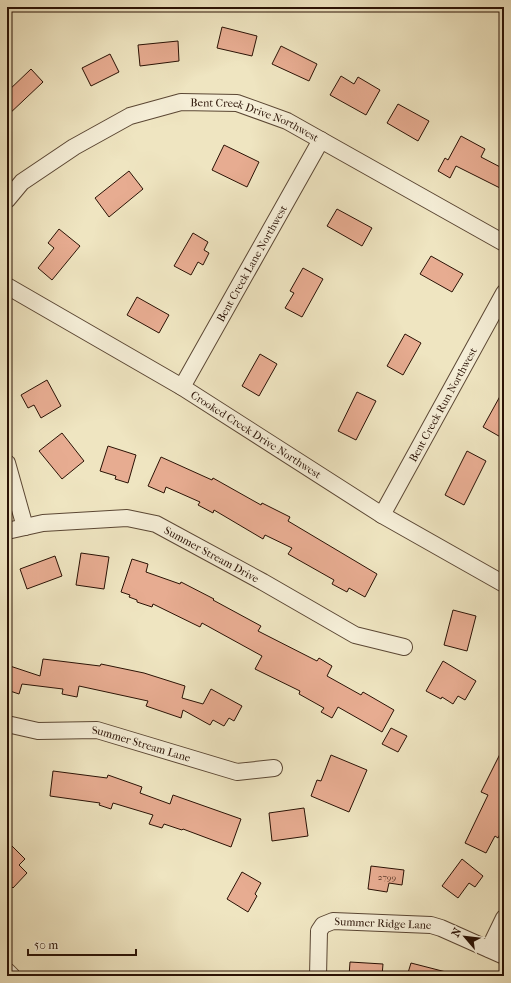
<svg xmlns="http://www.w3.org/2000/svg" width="511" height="983" font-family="'IM FELL French Canon',serif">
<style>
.building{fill:#e7ac91;stroke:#2a1205}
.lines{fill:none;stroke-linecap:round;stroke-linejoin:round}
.minor-casing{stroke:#5b4734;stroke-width:18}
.minor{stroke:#f5eed7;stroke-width:16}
.labels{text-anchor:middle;stroke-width:3;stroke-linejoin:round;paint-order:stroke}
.number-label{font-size:9px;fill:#593828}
.street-label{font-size:11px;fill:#2a1205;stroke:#f5eed7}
</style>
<rect width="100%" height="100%" fill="#efe5c1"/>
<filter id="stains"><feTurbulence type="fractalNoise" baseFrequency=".005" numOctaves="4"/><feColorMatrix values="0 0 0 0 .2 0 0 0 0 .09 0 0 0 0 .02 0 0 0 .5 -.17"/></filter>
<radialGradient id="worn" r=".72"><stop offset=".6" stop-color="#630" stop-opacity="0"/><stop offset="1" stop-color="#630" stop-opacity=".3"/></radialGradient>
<path class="building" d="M 222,27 L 257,36 L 252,56 L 217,48 Z
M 178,41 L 179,61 L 140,66 L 138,45 Z
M 281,46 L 317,64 L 309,81 L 272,64 Z
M 110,54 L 119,72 L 91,86 L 82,68 Z
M 31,69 L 43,82 L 7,116 L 7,92 Z
M 341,76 L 354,84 L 358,77 L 380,90 L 366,115 L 330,95 Z
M 398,104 L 429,121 L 418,141 L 387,123 Z
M 461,136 L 485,149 L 481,157 L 504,169 L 504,190 L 456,166 L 450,178 L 438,171 L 445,158 L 448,160 Z
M 224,145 L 259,162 L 247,187 L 212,170 Z
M 129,171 L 143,189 L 109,217 L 95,198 Z
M 337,209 L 372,228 L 362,246 L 327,226 Z
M 59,229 L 80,246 L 52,280 L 38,268 L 54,248 L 48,243 Z
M 193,233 L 208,242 L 204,250 L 209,253 L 203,265 L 198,262 L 191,275 L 174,266 Z
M 431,256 L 463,274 L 452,292 L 420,274 Z
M 303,268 L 323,279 L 302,317 L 285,308 L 294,293 L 290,291 Z
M 137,297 L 169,315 L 159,333 L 127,315 Z
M 405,334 L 421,343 L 403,375 L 387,366 Z
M 260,354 L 277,364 L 259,396 L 242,386 Z
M 47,380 L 61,406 L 41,418 L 34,405 L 28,408 L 21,395 Z
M 504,389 L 504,439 L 483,427 Z
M 357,392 L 376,401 L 356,440 L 338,431 Z
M 62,433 L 84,461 L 62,479 L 39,451 Z
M 108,446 L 136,455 L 128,483 L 115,479 L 116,476 L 100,471 Z
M 467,451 L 486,461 L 464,505 L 445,495 Z
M 161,457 L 212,480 L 213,478 L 261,505 L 262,503 L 290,517 L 288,521 L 377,574 L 365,597 L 349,588 L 347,592 L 332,584 L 334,580 L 288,554 L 292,548 L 265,535 L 263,539 L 214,510 L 213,513 L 198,505 L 200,502 L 166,487 L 164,493 L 148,486 Z
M 81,553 L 109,557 L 104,589 L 76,585 Z
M 55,556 L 62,576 L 27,589 L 20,569 Z
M 132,559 L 148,564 L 146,572 L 180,584 L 181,582 L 214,599 L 213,600 L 261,626 L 258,631 L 317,661 L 319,658 L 332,666 L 327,676 L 361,695 L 363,692 L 394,710 L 382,732 L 338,707 L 332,718 L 321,712 L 324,708 L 299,694 L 300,691 L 255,669 L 262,656 L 202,623 L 200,627 L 153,604 L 152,607 L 137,602 L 137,600 L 129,597 L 130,595 L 121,592 Z
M 453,610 L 476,616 L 467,651 L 444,645 Z
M 43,659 L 100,666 L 101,664 L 144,673 L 185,686 L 182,698 L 203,704 L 211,689 L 242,706 L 234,721 L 229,718 L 224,726 L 213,720 L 210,725 L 183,710 L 181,718 L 146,706 L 148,701 L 79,686 L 77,697 L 62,694 L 63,689 L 22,684 L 19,694 L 7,690 L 7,665 L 40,676 Z
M 443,661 L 476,681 L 465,700 L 458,696 L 453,704 L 442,697 L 441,699 L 426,691 Z
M 391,728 L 407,736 L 398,752 L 382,744 Z
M 504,746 L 504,826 L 498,838 L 495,836 L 486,853 L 465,843 L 488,795 L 481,792 Z
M 331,755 L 367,770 L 349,812 L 311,796 L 317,780 L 321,781 Z
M 53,771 L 107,778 L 108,775 L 142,787 L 140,793 L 170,804 L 173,795 L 241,819 L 231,847 L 183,829 L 182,830 L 164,824 L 162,828 L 149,824 L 153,815 L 113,803 L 111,809 L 99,805 L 100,803 L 50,796 Z
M 304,808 L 308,836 L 272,841 L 269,813 Z
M 7,841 L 25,859 L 19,865 L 27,873 L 13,888 L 7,882 Z
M 462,859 L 483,876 L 475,887 L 469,883 L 458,898 L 442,886 Z
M 371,866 L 404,870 L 402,885 L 389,883 L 387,892 L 368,889 Z
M 242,872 L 261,883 L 255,894 L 257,896 L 248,912 L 227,899 Z
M 350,962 L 383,964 L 382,976 L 349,976 Z
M 411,963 L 446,972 L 446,976 L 407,976 Z"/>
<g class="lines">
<defs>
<g id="minor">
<path id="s1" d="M 7,200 L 22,182 L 74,147 L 130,116 L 181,102 L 237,103 L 287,121 L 504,243"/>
<path id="s2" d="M 7,286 L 182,387 L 382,515 L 504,584"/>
<path id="s3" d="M 182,387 L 321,140"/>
<path d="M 7,463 L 25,527"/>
<path id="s4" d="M 382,515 L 504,293"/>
<path id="s5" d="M 7,531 L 43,523 L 127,518 L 156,524 L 263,582 L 355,635 L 404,647"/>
<path id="s6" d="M 7,724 L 38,731 L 97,730 L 237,772 L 274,768"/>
<path d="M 489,949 L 504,918"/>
<path d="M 7,971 L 12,976"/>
<path id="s7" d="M 318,976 L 319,931 L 323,925 L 333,921 L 431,925 L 441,928 L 504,956"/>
</g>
</defs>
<use href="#minor" class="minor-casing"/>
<use href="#minor" class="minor"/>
</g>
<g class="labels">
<g class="number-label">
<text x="387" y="880">2799</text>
</g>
<g class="street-label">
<text dy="4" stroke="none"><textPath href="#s1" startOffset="280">Bent Creek Drive Northwest</textPath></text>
<text dy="4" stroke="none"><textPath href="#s3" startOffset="142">Bent Creek Lane Northwest</textPath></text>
<text dy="4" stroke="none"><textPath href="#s4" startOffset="126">Bent Creek Run Northwest</textPath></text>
<text dy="4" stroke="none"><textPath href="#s2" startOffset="290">Crooked Creek Drive Northwest</textPath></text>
<text dy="4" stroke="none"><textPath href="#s5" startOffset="214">Summer Stream Drive</textPath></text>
<text dy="4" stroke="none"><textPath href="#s6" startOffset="137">Summer Stream Lane</textPath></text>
<text dy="4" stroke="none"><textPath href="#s7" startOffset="113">Summer Ridge Lane</textPath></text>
</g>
</g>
<rect width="511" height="983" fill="none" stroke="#efe5c1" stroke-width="24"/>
<rect x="8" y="8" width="495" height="967" fill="none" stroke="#2a1205" stroke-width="2"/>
<rect x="12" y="12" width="487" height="959" fill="none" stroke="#2a1205"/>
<g transform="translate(465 937) rotate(298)" stroke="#f5eed7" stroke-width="3" paint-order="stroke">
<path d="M0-3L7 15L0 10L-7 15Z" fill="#2a1205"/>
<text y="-6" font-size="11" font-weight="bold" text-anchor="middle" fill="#2a1205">N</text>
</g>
<path d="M28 949v6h108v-6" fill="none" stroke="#2a1205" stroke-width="2"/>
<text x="34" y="949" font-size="12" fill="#2a1205" stroke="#f5eed7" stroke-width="3" paint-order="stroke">50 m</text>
<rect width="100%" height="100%" filter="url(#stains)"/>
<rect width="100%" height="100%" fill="url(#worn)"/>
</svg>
